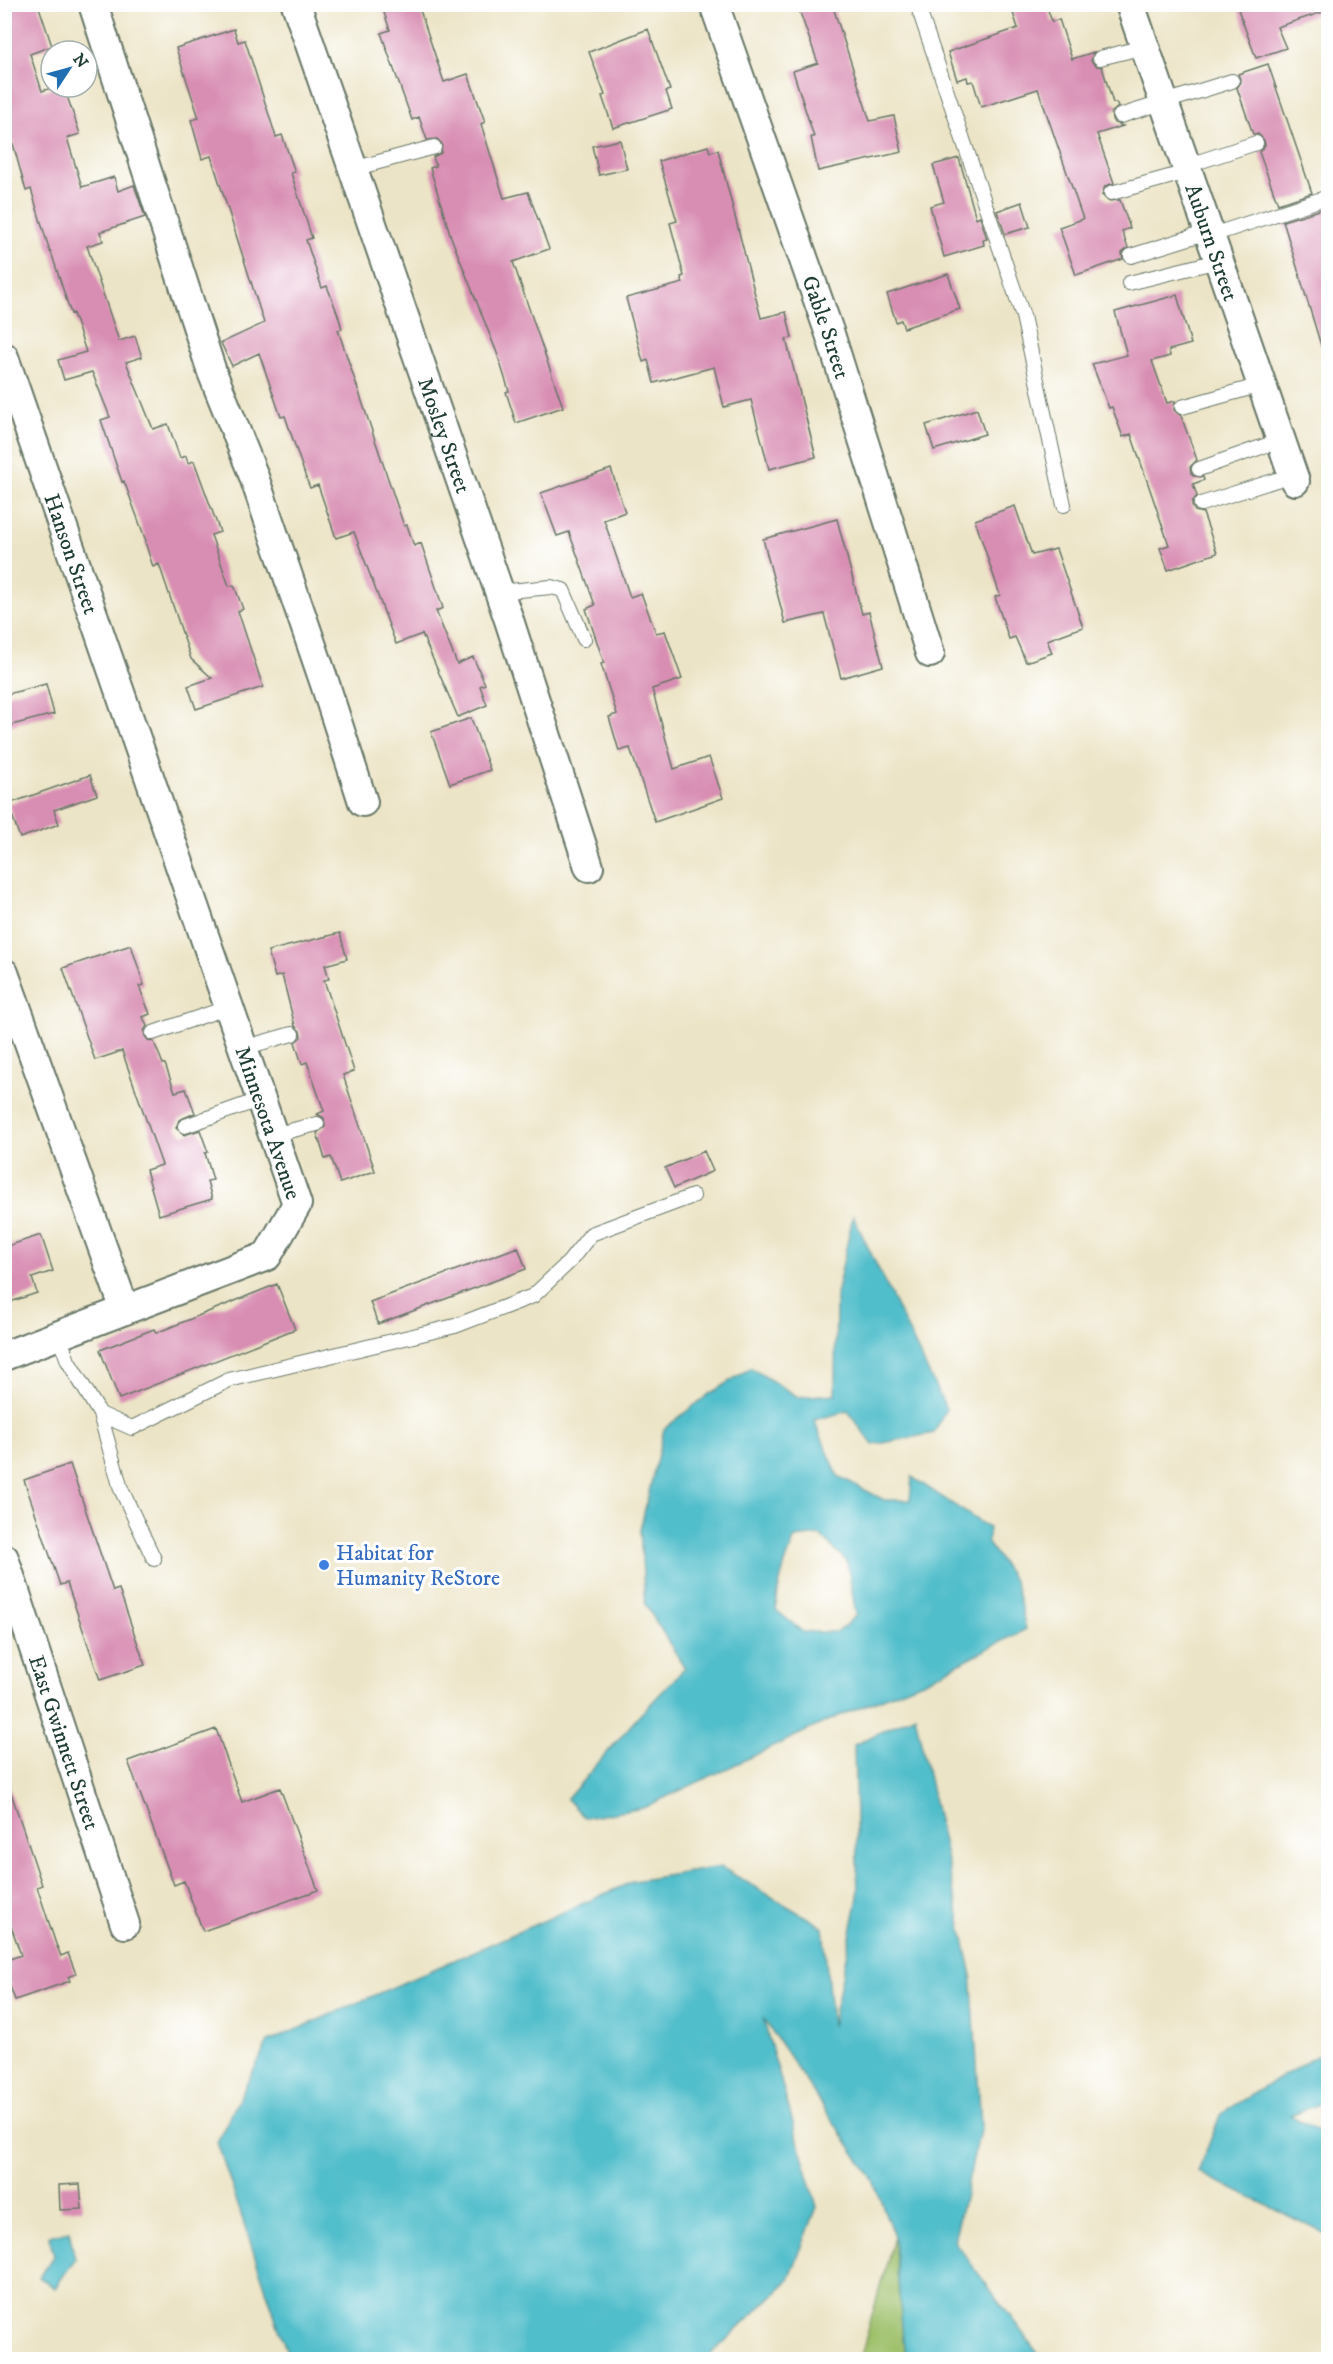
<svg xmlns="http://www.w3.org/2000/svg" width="1333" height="2364" font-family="'IM FELL DW Pica',serif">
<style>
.green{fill:#9dc069;stroke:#5e7e4e;stroke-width:1.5}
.water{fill:#51becb;stroke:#387e80;stroke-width:1.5;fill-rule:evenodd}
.building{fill:#d88db2}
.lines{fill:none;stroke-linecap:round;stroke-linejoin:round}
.lane-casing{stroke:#677767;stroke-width:16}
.street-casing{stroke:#677767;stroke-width:32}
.lane{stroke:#fff;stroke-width:14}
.street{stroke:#fff;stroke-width:28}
.shop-dot{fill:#3f7fe0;stroke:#fff;stroke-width:2}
.labels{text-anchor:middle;stroke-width:6;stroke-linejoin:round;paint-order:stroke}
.street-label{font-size:22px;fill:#1f3d34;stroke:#fff}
.shop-label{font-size:22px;fill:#366cbe;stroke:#fff;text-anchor:start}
</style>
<rect width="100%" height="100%" fill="#fff"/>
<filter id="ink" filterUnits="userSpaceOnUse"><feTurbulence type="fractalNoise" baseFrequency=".0167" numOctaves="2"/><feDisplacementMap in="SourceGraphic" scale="12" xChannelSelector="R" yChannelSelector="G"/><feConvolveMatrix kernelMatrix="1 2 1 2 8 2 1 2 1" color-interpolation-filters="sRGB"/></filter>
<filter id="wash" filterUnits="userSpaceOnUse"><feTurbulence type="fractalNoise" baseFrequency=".008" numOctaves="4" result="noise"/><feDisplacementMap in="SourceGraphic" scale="24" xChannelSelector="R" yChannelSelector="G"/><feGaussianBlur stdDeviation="1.35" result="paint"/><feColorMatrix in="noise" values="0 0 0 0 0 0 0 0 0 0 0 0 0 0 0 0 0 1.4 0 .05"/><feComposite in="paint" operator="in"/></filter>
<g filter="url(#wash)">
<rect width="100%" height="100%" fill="#ece4c6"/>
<path class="green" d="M 894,2237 L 905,2359 L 860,2359 Z"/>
<path class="water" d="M 853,1216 L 946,1409 L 934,1433 L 873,1445 L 848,1411 L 814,1420 L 838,1476 L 884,1500 L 910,1500 L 912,1477 L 989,1528 L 987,1542 L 1015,1582 L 1026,1629 L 925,1681 L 836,1717 L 643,1808 L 585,1818 L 567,1799 L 638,1717 L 685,1668 L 645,1604 L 640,1530 L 664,1429 L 709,1394 L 751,1368 L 798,1397 L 835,1394 L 836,1295 ZM 820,1535 L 847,1561 L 856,1615 L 838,1632 L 803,1632 L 776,1610 C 777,1585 785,1561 795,1538 Z
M 915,1715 L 971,1971 L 981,2126 L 954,2241 L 1042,2359 L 905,2359 L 894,2237 L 873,2180 L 763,2018 L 817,2207 L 789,2280 L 706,2359 L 289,2359 L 217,2142 L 268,2042 L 634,1881 L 721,1867 L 823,1927 L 832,2026 L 858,1897 L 854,1745 Z
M 1328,2049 L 1328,2101 L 1290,2115 L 1328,2137 L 1328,2235 L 1198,2172 L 1221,2113 Z
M 69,2231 L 75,2259 L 55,2288 L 39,2277 L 54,2255 L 49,2236 Z"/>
<g id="blocks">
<path class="building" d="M 4,4 L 38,4 L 52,46 L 30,54 L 42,91 L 55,87 L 64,87 L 80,134 L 67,138 L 82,187 L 114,177 L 118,191 L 134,185 L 145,217 L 100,232 L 103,241 L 87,246 L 119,341 L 135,336 L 142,357 L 126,362 L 153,429 L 168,424 L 180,458 L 186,456 L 188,463 L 194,461 L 220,532 L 211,535 L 229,586 L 234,585 L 243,609 L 238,611 L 263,687 L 196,709 L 188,686 L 212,678 L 191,659 L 159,564 L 153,567 L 145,542 L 146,541 L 124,481 L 122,482 L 101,420 L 110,417 L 92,372 L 64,380 L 58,360 L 86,352 L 73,313 L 71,314 L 51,252 L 50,252 L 31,189 L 26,191 L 12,140 L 4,142 Z
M 381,4 L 418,4 L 444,82 L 468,74 L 485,122 L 481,124 L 504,198 L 528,192 L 549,249 L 513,262 L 563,407 L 516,423 L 506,392 L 509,391 L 497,353 L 451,237 L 430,168 L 436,166 L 433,157 L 441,153 L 442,144 L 437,139 L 427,140 L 419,117 L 412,120 L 381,33 L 390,30 Z
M 797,4 L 832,4 L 870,121 L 894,116 L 902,152 L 818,171 L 811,137 L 814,137 L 793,71 L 818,63 Z
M 1010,4 L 1046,4 L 1052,22 L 1059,19 L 1072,59 L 1094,52 L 1091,61 L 1097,66 L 1102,67 L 1113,103 L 1116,103 L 1118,107 L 1111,113 L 1112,119 L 1114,123 L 1123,126 L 1097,134 L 1114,183 L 1105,186 L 1102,195 L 1108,201 L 1120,200 L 1130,228 L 1122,231 L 1128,248 L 1122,253 L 1123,259 L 1076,275 L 1059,227 L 1083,219 L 1038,89 L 981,107 L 973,81 L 968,82 L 967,77 L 957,80 L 948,52 L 1018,28 Z
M 1236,4 L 1329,4 L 1329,10 L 1277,27 L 1286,48 L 1256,58 Z
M 234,29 L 238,42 L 245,40 L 276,137 L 282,135 L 295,172 L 291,173 L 312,238 L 306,240 L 322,288 L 327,286 L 338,315 L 342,329 L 338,330 L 404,526 L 407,525 L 414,546 L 421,543 L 443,608 L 436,611 L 457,664 L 473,657 L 485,684 L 480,686 L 487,705 L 458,717 L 422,634 L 396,644 L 354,532 L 336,538 L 318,485 L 310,488 L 306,478 L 285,416 L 281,417 L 259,353 L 232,366 L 221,343 L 264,323 L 211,156 L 202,159 L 191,120 L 199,118 L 176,48 Z
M 648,29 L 670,90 L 666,91 L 672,109 L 613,128 L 602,96 L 605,95 L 589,52 Z
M 1268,64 L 1312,193 L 1278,204 L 1259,152 L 1265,145 L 1264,140 L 1258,134 L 1253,134 L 1237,88 L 1241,82 L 1238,74 Z
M 620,140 L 627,169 L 599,175 L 592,146 Z
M 708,146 L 710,152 L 718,150 L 761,318 L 786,312 L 792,338 L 786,339 L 816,457 L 769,469 L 751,400 L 724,407 L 714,367 L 654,383 L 648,360 L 643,362 L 626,298 L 683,283 L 681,277 L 684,276 L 670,223 L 677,221 L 659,161 Z
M 959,158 L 976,218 L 980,216 L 987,239 L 983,240 L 984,245 L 944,257 L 930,206 L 944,202 L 933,165 Z
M 1022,202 L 1030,227 L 1005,234 L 997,211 Z
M 1329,207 L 1329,352 L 1323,352 L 1283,221 Z
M 948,274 L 960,309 L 904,328 L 901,320 L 896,322 L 887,294 Z
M 1177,295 L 1191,344 L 1169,350 L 1170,356 L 1152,361 L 1167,403 L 1175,401 L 1174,410 L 1181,416 L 1192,446 L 1197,460 L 1190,467 L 1191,473 L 1194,476 L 1203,477 L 1204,480 L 1193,484 L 1197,496 L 1192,502 L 1192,506 L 1195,511 L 1203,513 L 1217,553 L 1168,570 L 1160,548 L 1169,545 L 1131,434 L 1123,437 L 1112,407 L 1109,408 L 1092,364 L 1127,355 L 1115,312 Z
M 977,409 L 985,434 L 934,450 L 926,425 Z
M 611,469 L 625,512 L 604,520 L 630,597 L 641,593 L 656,633 L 665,631 L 682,679 L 652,689 L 674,769 L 709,757 L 723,798 L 655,822 L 630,748 L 619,751 L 609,717 L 617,714 L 601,664 L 604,663 L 586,609 L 595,605 L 569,532 L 557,536 L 541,493 Z
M 1015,506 L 1032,555 L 1056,549 L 1083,627 L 1047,640 L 1052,653 L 1026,662 L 1015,637 L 1009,639 L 995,597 L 1000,595 L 975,520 Z
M 837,519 L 862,614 L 869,612 L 883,666 L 841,678 L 824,614 L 785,623 L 763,539 Z
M 46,684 L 54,714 L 4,727 L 4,695 Z
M 471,718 L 490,770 L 450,784 L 431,732 Z
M 90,775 L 97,795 L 54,810 L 59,824 L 20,838 L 8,804 Z
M 340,933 L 347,959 L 325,965 L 329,979 L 324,980 L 354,1071 L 343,1075 L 375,1171 L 340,1183 L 331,1157 L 325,1159 L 317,1133 L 325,1127 L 324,1118 L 317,1114 L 324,1111 L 307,1062 L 302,1064 L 295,1042 L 301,1037 L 300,1031 L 295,1026 L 282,975 L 275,977 L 268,951 Z
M 131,945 L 144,985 L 139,986 L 150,1014 L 143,1017 L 147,1026 L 144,1031 L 145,1036 L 148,1040 L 154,1042 L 163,1064 L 165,1064 L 175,1092 L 186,1089 L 195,1113 L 179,1120 L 176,1128 L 184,1135 L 200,1130 L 208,1152 L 205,1153 L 213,1180 L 207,1181 L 212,1199 L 159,1215 L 146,1170 L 162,1165 L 122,1051 L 95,1060 L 63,968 Z
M 704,1151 L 713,1171 L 674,1188 L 665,1168 Z
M 41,1235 L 53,1271 L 32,1278 L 37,1293 L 4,1304 L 4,1247 Z
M 518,1247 L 526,1269 L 378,1324 L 370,1302 Z
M 277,1284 L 295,1329 L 119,1399 L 100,1350 L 154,1329 L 156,1333 Z
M 70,1464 L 113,1591 L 119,1589 L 145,1665 L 100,1680 L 67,1583 L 60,1585 L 24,1480 Z
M 216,1729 L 242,1802 L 280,1788 L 318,1890 L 203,1931 L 184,1881 L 174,1885 L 128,1761 Z
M 9,1787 L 42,1885 L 37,1887 L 56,1944 L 61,1956 L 68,1953 L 76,1974 L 68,1977 L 70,1981 L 15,2000 L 4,1970 L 4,1961 L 21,1955 L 4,1906 L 4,1788 Z
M 80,2184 L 82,2209 L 60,2210 L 59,2185 Z"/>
</g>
</g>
<g filter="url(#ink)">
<use href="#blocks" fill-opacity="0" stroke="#677767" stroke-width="1.5"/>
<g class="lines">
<defs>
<path id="lane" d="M 917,4 L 1023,316 L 1064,505
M 1100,58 L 1144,47
M 1120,116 L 1232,81
M 1186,166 L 1256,143
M 353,169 L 434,147
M 1111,193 L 1187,172
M 1209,236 L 1328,197
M 1131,256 L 1208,232
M 1129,283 L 1218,261
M 1182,407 L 1261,385
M 1199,469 L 1281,440
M 1201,504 L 1292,475
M 499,592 L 551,587 L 563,590 L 584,639
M 153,1033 L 229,1007
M 243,1048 L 292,1034
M 185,1126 L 261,1099
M 273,1135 L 317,1124
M 59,1335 L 68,1361 L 100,1414 L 132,1428 L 229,1380 L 455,1326 L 533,1296 L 569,1262 L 591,1234 L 693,1196
M 100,1414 L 121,1489 L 154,1559"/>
<g id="street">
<path d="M 93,4 L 212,372 L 253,474 L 325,684 L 363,802"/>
<path id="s1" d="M 296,4 L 509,620 L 589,867"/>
<path id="s2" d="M 714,4 L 830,334 L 930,653"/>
<path id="s3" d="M 1130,4 L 1295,481"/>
<path id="s4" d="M 4,357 L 297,1204 L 267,1256 L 4,1356"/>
<path d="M 4,973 L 125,1310"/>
<path id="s5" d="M 4,1558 L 125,1924"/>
</g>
</defs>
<use href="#lane" class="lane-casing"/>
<use href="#street" class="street-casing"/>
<use href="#lane" class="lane"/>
<use href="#street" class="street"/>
</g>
</g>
<circle class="shop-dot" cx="324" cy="1565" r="6"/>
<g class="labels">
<g class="street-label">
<text dy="8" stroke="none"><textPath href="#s3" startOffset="252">Auburn Street</textPath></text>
<text dy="8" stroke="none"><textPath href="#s2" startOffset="342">Gable Street</textPath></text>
<text dy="8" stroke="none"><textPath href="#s1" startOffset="456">Mosley Street</textPath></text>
<text dy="8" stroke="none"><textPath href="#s4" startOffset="208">Hanson Street</textPath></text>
<text dy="8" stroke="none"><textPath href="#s4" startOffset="810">Minnesota Avenue</textPath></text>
<text dy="8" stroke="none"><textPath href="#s5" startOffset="194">East Gwinnett Street</textPath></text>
</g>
<g class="shop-label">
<text x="336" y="1560">Habitat for<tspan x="336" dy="25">Humanity ReStore</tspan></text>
</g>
</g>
<rect width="1333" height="2364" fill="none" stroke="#fff" stroke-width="24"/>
<g transform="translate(69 69) rotate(54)"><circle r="28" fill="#ffffff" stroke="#a5b1ae" stroke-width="1.5"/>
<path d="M0-4.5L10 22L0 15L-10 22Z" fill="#1f6fb2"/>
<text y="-9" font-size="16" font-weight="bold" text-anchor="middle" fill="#1f3d34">N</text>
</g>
</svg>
